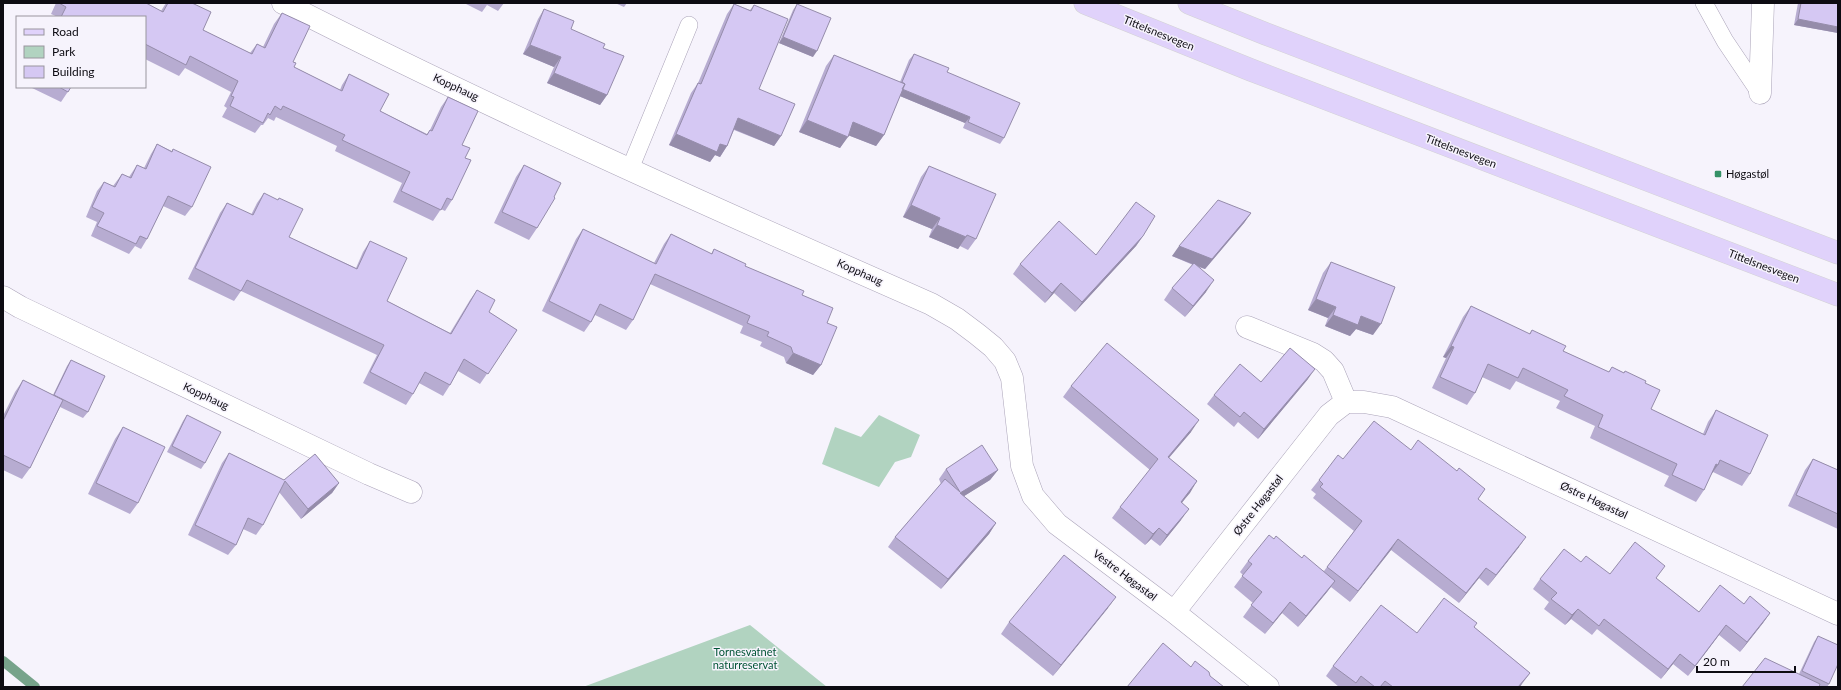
<svg xmlns="http://www.w3.org/2000/svg" width="1841" height="690" font-family="Lato,sans-serif">
<style>
.green{fill:#b1d3c0}
.lines{fill:none;stroke-linecap:round;stroke-linejoin:round}
.stream{stroke:#77a38b;stroke-width:10}
.service-casing{stroke:#aba4b9;stroke-width:18}
.minor-casing{stroke:#aba4b9;stroke-width:23}
.primary-casing{stroke:#d3d3d4;stroke-width:23}
.service{stroke:#fff;stroke-width:17}
.minor{stroke:#fff;stroke-width:22}
.primary{stroke:#e0d2fb;stroke-width:22}
.wall{fill:#b7acd1}
.shaded-wall{fill:#958caa}
.building{fill:#d5c8f3;stroke:#958caa}
.poi-dot{fill:#359167;stroke:#f6f3fc;stroke-width:1.5}
.labels{text-anchor:middle;stroke-width:3;stroke-linejoin:round;paint-order:stroke}
.street-label{font-size:11px;fill:#0d0b12;stroke:#f6f3fc}
.poi-label{font-size:11px;fill:#0d0b12;stroke:#f6f3fc;text-anchor:start}
.park-label{font-size:11px;fill:#005435;stroke:#f6f3fc}
</style>
<rect width="100%" height="100%" fill="#f6f3fc"/>
<path class="green" d="M 879,415 L 920,435 L 911,457 L 895,462 L 879,487 L 822,464 L 835,427 L 861,437 Z
M 750,625 L 827,687 L 583,687 Z"/>
<g class="lines">
<path class="stream" d="M 3,661 L 35,687"/>
<defs>
<path id="service" d="M 1704,3 L 1725,41 L 1760,93
M 630,169 L 689,25"/>
<path id="minor" d="M 283,3 C 495,111 713,208 931,304 L 957,319 L 977,334 L 993,347 L 1005,361 L 1012,378 L 1022,466 L 1033,496 L 1057,524 L 1174,612 L 1268,687
M 1760,93 L 1763,3
M 3,297 L 20,307 L 369,474 L 411,492
M 1247,327 L 1313,354 L 1324,361 L 1333,371 L 1346,402
M 1174,612 L 1329,415 L 1346,402 L 1364,402 L 1392,407 L 1838,614"/>
<path id="primary" d="M 1085,3 L 1251,70 L 1838,295
M 1189,3 L 1266,34 L 1838,253"/>
</defs>
<use href="#service" class="service-casing"/>
<use href="#minor" class="minor-casing"/>
<use href="#primary" class="primary-casing"/>
<use href="#service" class="service"/>
<use href="#minor" class="minor"/>
<use href="#primary" class="primary"/>
</g>
<path class="wall" d="M 56,3 L 146,3 L 161,11 L 166,3 L 192,3 L 203,30 L 250,53 L 257,44 L 263,47 L 274,24 L 282,13 L 294,67 L 340,90 L 342,85 L 349,74 L 380,111 L 427,134 L 430,130 L 441,107 L 448,97 L 462,145 L 465,158 L 452,200 L 445,211 L 441,209 L 433,221 L 393,202 L 402,183 L 335,151 L 337,146 L 276,117 L 274,121 L 268,118 L 263,125 L 261,125 L 255,133 L 222,117 L 227,108 L 224,106 L 231,92 L 185,68 L 179,76 L 145,59 L 145,17 L 58,17 L 51,14 Z
M 464,3 L 504,3 L 498,11 L 487,5 L 482,12 Z
M 615,3 L 627,3 L 624,7 Z
M 1798,3 L 1838,3 L 1838,33 L 1794,25 Z
M 734,4 L 750,10 L 754,5 L 759,89 L 781,136 L 774,146 L 734,130 L 727,146 L 720,157 L 715,155 L 710,162 L 669,145 L 691,93 L 698,83 L 727,14 Z
M 797,4 L 813,57 L 779,43 L 793,10 Z
M 544,9 L 571,29 L 603,48 L 607,95 L 600,105 L 547,83 L 554,67 L 523,54 L 538,19 Z
M 914,54 L 947,72 L 1004,138 L 1000,144 L 963,128 L 965,123 L 900,96 L 884,135 L 876,146 L 848,135 L 840,148 L 799,132 L 826,66 L 834,55 L 900,82 L 909,60 Z
M 30,87 L 71,87 L 61,102 Z
M 157,144 L 172,151 L 173,149 L 192,207 L 185,216 L 163,206 L 147,239 L 141,249 L 135,246 L 129,254 L 91,236 L 97,222 L 86,217 L 97,191 L 104,182 L 113,186 L 122,174 L 129,177 L 137,165 L 144,168 L 151,154 Z
M 524,165 L 537,228 L 529,240 L 494,223 L 516,177 Z
M 929,166 L 976,239 L 968,250 L 960,246 L 958,249 L 929,237 L 932,229 L 903,217 L 921,177 Z
M 264,193 L 289,237 L 356,268 L 363,252 L 370,241 L 387,301 L 450,333 L 470,300 L 477,290 L 489,312 L 517,330 L 480,384 L 458,371 L 450,385 L 443,396 L 419,383 L 413,394 L 406,405 L 363,383 L 377,355 L 241,291 L 234,301 L 188,279 L 220,213 L 227,203 L 251,215 L 257,203 Z
M 1251,213 L 1244,223 L 1205,269 L 1198,267 L 1206,292 L 1185,317 L 1164,300 L 1172,288 L 1193,265 L 1172,256 Z
M 583,229 L 654,263 L 664,244 L 671,234 L 711,254 L 714,249 L 745,266 L 802,295 L 827,323 L 821,365 L 813,375 L 786,363 L 784,357 L 760,346 L 762,342 L 740,333 L 743,326 L 650,284 L 633,320 L 626,330 L 595,315 L 591,322 L 584,332 L 542,311 L 576,239 Z
M 1143,236 L 1136,246 L 1075,312 L 1054,293 L 1045,303 L 1013,274 L 1020,264 L 1096,255 Z
M 1331,262 L 1373,335 L 1356,329 L 1350,336 L 1325,326 L 1328,318 L 1308,310 L 1323,273 Z
M 1471,306 L 1529,334 L 1532,330 L 1563,351 L 1609,372 L 1612,367 L 1645,383 L 1651,409 L 1703,434 L 1708,422 L 1716,410 L 1750,474 L 1742,486 L 1713,472 L 1710,476 L 1704,490 L 1696,502 L 1664,486 L 1669,476 L 1590,438 L 1595,426 L 1556,408 L 1560,401 L 1516,381 L 1510,390 L 1482,377 L 1475,393 L 1467,405 L 1432,388 L 1446,358 L 1443,357 L 1463,317 Z
M 71,360 L 88,412 L 83,418 L 60,407 L 30,468 L 22,479 L 3,470 L 3,416 L 15,392 L 23,380 L 53,395 L 67,366 Z
M 1308,379 L 1258,439 L 1238,422 L 1234,427 L 1207,404 L 1214,395 Z
M 1071,386 L 1191,432 L 1169,458 L 1197,481 L 1182,503 L 1181,520 L 1160,546 L 1151,539 L 1145,545 L 1112,518 L 1120,507 L 1150,470 L 1063,397 Z
M 187,415 L 205,463 L 201,469 L 167,452 L 183,421 Z
M 123,427 L 138,503 L 130,514 L 88,494 L 115,439 Z
M 1411,450 L 1457,471 L 1485,489 L 1478,499 L 1519,547 L 1488,586 L 1479,578 L 1459,603 L 1391,550 L 1350,602 L 1331,587 L 1327,592 L 1298,627 L 1282,613 L 1265,634 L 1243,617 L 1253,603 L 1234,587 L 1243,575 L 1240,572 L 1248,561 L 1274,539 L 1302,558 L 1324,571 L 1354,531 L 1313,498 L 1316,494 L 1311,490 L 1319,480 L 1343,459 Z
M 229,453 L 284,480 L 339,483 L 332,493 L 301,519 L 279,492 L 263,525 L 256,535 L 243,529 L 236,545 L 228,555 L 188,535 L 222,463 Z
M 1813,459 L 1838,470 L 1838,529 L 1788,506 L 1805,470 Z
M 946,469 L 998,470 L 990,480 L 964,496 L 996,523 L 989,534 L 941,589 L 888,547 L 895,537 L 941,484 L 939,479 Z
M 1581,562 L 1610,574 L 1656,578 L 1699,612 L 1744,604 L 1770,613 L 1763,623 L 1740,652 L 1719,635 L 1688,676 L 1673,664 L 1661,679 L 1597,629 L 1592,635 L 1571,619 L 1565,625 L 1544,609 L 1549,602 L 1533,589 L 1540,579 Z
M 1108,608 L 1053,676 L 1001,634 L 1009,622 Z
M 1474,627 L 1530,673 L 1520,687 L 1339,687 L 1326,676 L 1333,666 L 1417,633 Z
M 1818,636 L 1829,684 L 1827,687 L 1742,687 L 1799,674 L 1814,642 Z"/>
<path class="shaded-wall" d="M 1798,19 L 1838,27 L 1838,33 L 1794,25 Z
M 783,37 L 817,51 L 813,57 L 779,43 Z
M 530,45 L 561,57 L 554,67 L 523,54 Z
M 554,73 L 607,95 L 600,105 L 547,83 Z
M 899,88 L 970,117 L 965,123 L 895,94 Z
M 738,118 L 781,136 L 774,146 L 731,128 Z
M 807,120 L 848,137 L 840,148 L 799,132 Z
M 853,122 L 884,135 L 876,146 L 845,134 Z
M 676,134 L 720,144 L 727,146 L 720,157 L 715,155 L 710,162 L 669,145 Z
M 911,205 L 940,218 L 932,229 L 903,217 Z
M 1251,213 L 1244,223 L 1205,269 L 1172,256 L 1179,246 Z
M 937,225 L 966,237 L 958,249 L 929,237 Z
M 1143,236 L 1136,246 L 1075,312 L 1082,302 Z
M 1214,280 L 1206,292 L 1185,317 L 1193,306 Z
M 1061,283 L 1054,293 L 1045,303 L 1052,293 Z
M 1316,299 L 1336,307 L 1328,318 L 1308,310 Z
M 1333,315 L 1361,316 L 1381,324 L 1373,335 L 1356,329 L 1350,336 L 1325,326 Z
M 1451,346 L 1454,347 L 1446,358 L 1443,357 Z
M 793,353 L 821,365 L 813,375 L 786,363 Z
M 1315,369 L 1308,379 L 1258,439 L 1264,429 Z
M 1199,420 L 1191,432 L 1160,468 L 1168,457 Z
M 1716,464 L 1718,465 L 1710,476 Z
M 998,470 L 990,480 L 953,503 L 960,493 Z
M 1197,481 L 1190,493 L 1173,513 L 1181,502 Z
M 339,483 L 332,493 L 301,519 L 308,509 Z
M 1189,509 L 1181,520 L 1160,546 L 1167,535 Z
M 996,523 L 989,534 L 941,589 L 948,579 Z
M 1159,528 L 1151,539 L 1145,545 L 1153,534 Z
M 1526,537 L 1519,547 L 1488,586 L 1496,575 Z
M 1398,539 L 1391,550 L 1350,602 L 1358,591 Z
M 1486,568 L 1479,578 L 1459,603 L 1466,593 Z
M 1335,581 L 1327,592 L 1298,627 L 1306,616 Z
M 1116,597 L 1108,608 L 1053,676 L 1061,665 Z
M 1290,602 L 1282,613 L 1265,634 L 1273,623 Z
M 1578,609 L 1571,619 L 1565,625 L 1572,615 Z
M 1770,613 L 1763,623 L 1740,652 L 1747,642 Z
M 1726,625 L 1719,635 L 1688,676 L 1695,666 Z
M 1680,654 L 1673,664 L 1661,679 L 1668,669 Z
M 1530,673 L 1522,683 L 1520,687 L 1518,687 Z"/>
<path class="building" d="M 59,3 L 146,3 L 163,12 L 168,3 L 192,3 L 211,12 L 203,30 L 252,54 L 257,44 L 265,48 L 282,13 L 310,26 L 293,62 L 296,63 L 294,67 L 342,91 L 349,74 L 389,94 L 380,111 L 427,135 L 430,130 L 432,131 L 448,97 L 478,111 L 462,145 L 470,148 L 465,158 L 471,160 L 452,200 L 447,198 L 441,210 L 401,191 L 410,172 L 342,140 L 345,135 L 283,106 L 281,110 L 275,106 L 270,115 L 268,113 L 263,123 L 230,106 L 234,97 L 231,96 L 238,81 L 190,56 L 186,65 L 145,44 L 145,17 L 61,17 L 66,7 Z
M 1801,3 L 1838,3 L 1838,27 L 1798,19 Z
M 734,4 L 751,11 L 754,5 L 788,19 L 759,89 L 795,104 L 781,136 L 738,118 L 727,146 L 720,144 L 717,152 L 676,134 L 698,83 L 701,84 Z
M 797,4 L 831,18 L 817,51 L 783,37 Z
M 544,9 L 574,21 L 571,29 L 605,44 L 603,48 L 624,56 L 607,95 L 554,73 L 561,57 L 530,45 Z
M 914,54 L 949,68 L 947,72 L 1020,103 L 1004,138 L 968,122 L 970,117 L 902,89 L 905,84 L 902,82 Z
M 834,55 L 905,84 L 884,135 L 853,122 L 848,137 L 807,120 Z
M 59,87 L 71,87 L 68,92 Z
M 157,144 L 172,152 L 173,149 L 211,167 L 192,207 L 168,196 L 147,239 L 140,236 L 136,244 L 97,226 L 104,213 L 92,207 L 104,182 L 115,187 L 122,174 L 131,178 L 137,165 L 146,169 Z
M 524,165 L 561,183 L 554,197 L 555,198 L 537,228 L 502,212 Z
M 929,166 L 996,194 L 976,239 L 967,235 L 966,237 L 937,225 L 940,218 L 911,205 Z
M 264,193 L 278,200 L 279,198 L 303,209 L 289,237 L 357,269 L 370,241 L 407,258 L 387,301 L 451,334 L 477,290 L 495,300 L 489,312 L 517,330 L 488,374 L 464,359 L 450,385 L 425,372 L 413,394 L 370,372 L 384,345 L 247,280 L 241,291 L 195,268 L 227,203 L 253,215 Z
M 1218,200 L 1251,213 L 1212,259 L 1179,246 Z
M 1136,202 L 1155,216 L 1143,236 L 1082,302 L 1061,283 L 1052,293 L 1020,264 L 1059,221 L 1096,255 Z
M 583,229 L 656,264 L 671,234 L 712,254 L 714,249 L 746,264 L 745,266 L 804,291 L 802,295 L 833,308 L 827,323 L 837,327 L 821,365 L 793,353 L 791,347 L 767,336 L 769,332 L 747,323 L 750,316 L 655,274 L 633,320 L 600,304 L 591,322 L 549,301 Z
M 1331,262 L 1395,287 L 1381,324 L 1361,316 L 1358,325 L 1333,315 L 1336,307 L 1316,299 Z
M 1194,263 L 1214,280 L 1193,306 L 1172,288 Z
M 1471,306 L 1530,334 L 1532,330 L 1566,346 L 1563,351 L 1609,372 L 1612,367 L 1624,373 L 1625,371 L 1646,381 L 1645,383 L 1660,390 L 1651,409 L 1705,435 L 1716,410 L 1768,435 L 1750,474 L 1720,460 L 1718,465 L 1716,464 L 1704,490 L 1672,475 L 1677,464 L 1598,427 L 1603,415 L 1564,396 L 1568,390 L 1523,368 L 1518,378 L 1488,364 L 1475,393 L 1440,377 L 1454,347 L 1451,346 Z
M 1107,343 L 1199,420 L 1168,457 L 1197,481 L 1181,502 L 1189,509 L 1167,535 L 1159,528 L 1153,534 L 1120,507 L 1158,459 L 1071,386 Z
M 1290,348 L 1315,369 L 1264,429 L 1244,412 L 1240,417 L 1214,395 L 1240,364 L 1261,382 Z
M 71,360 L 105,376 L 88,412 L 54,395 Z
M 23,380 L 63,400 L 30,468 L 3,455 L 3,421 Z
M 187,415 L 221,432 L 205,463 L 172,446 Z
M 1374,421 L 1411,450 L 1418,440 L 1457,471 L 1459,468 L 1485,489 L 1478,499 L 1526,537 L 1496,575 L 1486,568 L 1466,593 L 1398,539 L 1358,591 L 1327,567 L 1362,521 L 1320,487 L 1323,484 L 1319,480 L 1338,455 L 1343,459 Z
M 123,427 L 165,447 L 138,503 L 96,483 Z
M 982,445 L 998,470 L 960,493 L 996,523 L 948,579 L 895,537 L 945,479 L 960,492 L 946,469 Z
M 229,453 L 284,480 L 315,454 L 339,483 L 308,509 L 285,481 L 263,525 L 248,518 L 236,545 L 195,525 Z
M 1813,459 L 1838,470 L 1838,514 L 1796,495 Z
M 1269,535 L 1274,539 L 1276,536 L 1302,558 L 1304,555 L 1335,581 L 1306,616 L 1290,602 L 1273,623 L 1251,605 L 1262,592 L 1242,576 L 1252,564 L 1248,561 Z
M 1635,542 L 1665,566 L 1656,578 L 1699,612 L 1720,585 L 1744,604 L 1750,596 L 1770,613 L 1747,642 L 1726,625 L 1695,666 L 1680,654 L 1668,669 L 1604,619 L 1599,626 L 1578,609 L 1572,615 L 1551,599 L 1557,593 L 1540,579 L 1564,549 L 1581,562 L 1586,556 L 1610,574 Z
M 1064,555 L 1116,597 L 1061,665 L 1009,622 Z
M 1444,598 L 1477,623 L 1474,627 L 1530,673 L 1518,687 L 1393,687 L 1385,681 L 1380,687 L 1375,687 L 1361,676 L 1356,683 L 1333,666 L 1381,605 L 1417,633 Z
M 1818,636 L 1838,645 L 1838,664 L 1829,684 L 1802,671 Z
M 1163,643 L 1191,667 L 1195,661 L 1209,672 L 1210,676 L 1224,687 L 1127,687 Z
M 1765,658 L 1820,684 L 1819,687 L 1742,687 Z"/>
<rect class="poi-dot" x="1714" y="170" width="8" height="8" rx="2"/>
<g class="labels">
<g class="street-label">
<text transform="translate(1159 33) rotate(22)" y="4">Tittelsnesvegen</text>
<text transform="translate(456 87) rotate(25)" y="4">Kopphaug</text>
<text transform="translate(1461 151) rotate(21)" y="4">Tittelsnesvegen</text>
<text transform="translate(1764 266) rotate(21)" y="4">Tittelsnesvegen</text>
<text transform="translate(860 272) rotate(24)" y="4">Kopphaug</text>
<text transform="translate(206 396) rotate(25)" y="4">Kopphaug</text>
<text transform="translate(1594 500) rotate(25)" y="4">Østre Høgastøl</text>
<text transform="translate(1258 505) rotate(-52)" y="4">Østre Høgastøl</text>
<text transform="translate(1125 575) rotate(37)" y="4">Vestre Høgastøl</text>
</g>
<g class="poi-label">
<text x="1726" y="178">Høgastøl</text>
</g>
<g class="park-label">
<text x="745" y="656">Tornesvatnet<tspan x="745" dy="13">naturreservat</tspan></text>
</g>
</g>
<rect width="1841" height="690" fill="none" stroke="#0d0b12" stroke-width="8"/>
<rect x="16" y="16" width="130" height="72" fill="#f6f3fc" stroke="#99969e"/>
<rect x="24" y="29" width="20" height="6" fill="#e0d2fb" stroke="#99969e"/>
<text x="52" y="36" font-size="12" fill="#0d0b12">Road</text>
<rect x="24" y="46" width="20" height="12" fill="#b1d3c0" stroke="#99969e"/>
<text x="52" y="56" font-size="12" fill="#0d0b12">Park</text>
<rect x="24" y="66" width="20" height="12" fill="#d5c8f3" stroke="#99969e"/>
<text x="52" y="76" font-size="12" fill="#0d0b12">Building</text>
<path d="M1697 666v6h98v-6" fill="none" stroke="#0d0b12" stroke-width="2"/>
<text x="1703" y="666" font-size="12" fill="#0d0b12" stroke="#f6f3fc" stroke-width="3" paint-order="stroke">20 m</text>
</svg>
